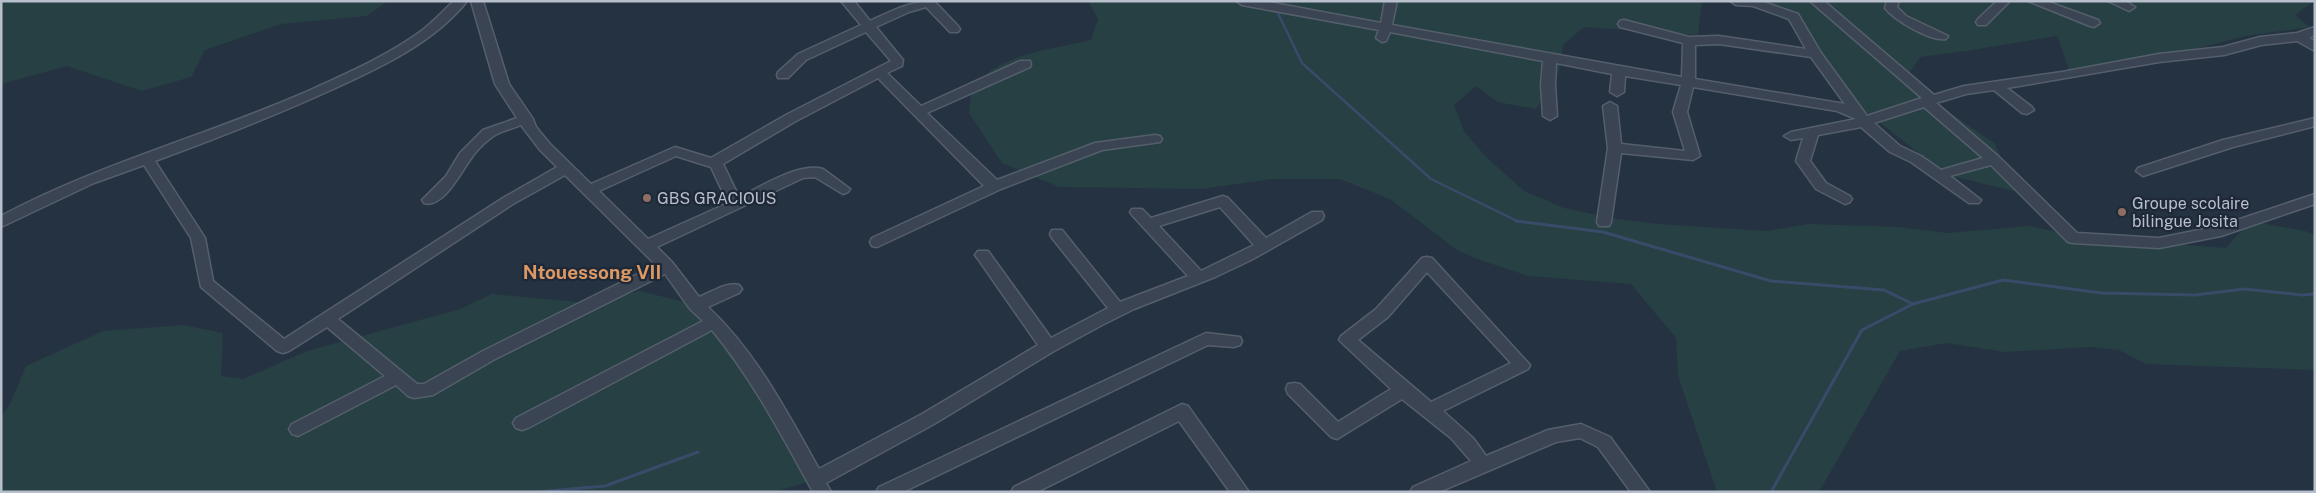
<svg xmlns="http://www.w3.org/2000/svg" width="2316" height="493" font-family="'Public Sans',sans-serif">
<style>
.green{fill:#274043}
.lines{fill:none;stroke-linecap:round;stroke-linejoin:round}
.stream-far1{stroke:#384c6a;stroke-width:2.5}
.stream{stroke:#384c6a;stroke-width:3}
.minor-casing{stroke:#555f6c;stroke-width:3}
.minor{fill:#3a4452;fill-rule:evenodd}
.education-dot{fill:#8d6e63;stroke:#1e2837;stroke-width:2}
.labels{text-anchor:middle;stroke-width:4.5;stroke-linejoin:round;paint-order:stroke}
.poi-label{font-size:16px;fill:#b7bfcc;stroke:#1e2837;text-anchor:start}
.quarter-label{font-size:19px;font-weight:bold;fill:#da9864;stroke:#1e2837}
</style>
<rect width="100%" height="100%" fill="#253242"/>
<path class="green" d="M 1,1 L 388,1 L 367,16 L 281,24 L 205,50 L 191,77 L 142,91 L 67,66 L 1,84 Z
M 1088,1 L 1702,1 L 1698,35 L 1584,27 L 1563,45 L 1559,72 L 1536,109 L 1497,102 L 1476,86 L 1454,105 L 1464,131 L 1485,156 L 1524,191 L 1564,208 L 1611,218 L 1658,224 L 1767,231 L 1809,224 L 1898,227 L 1947,233 L 2030,226 L 2080,237 L 2226,248 L 2250,221 L 2305,231 L 2315,235 L 2315,370 L 2146,364 L 2119,350 L 2091,347 L 2004,352 L 1947,343 L 1900,351 L 1819,492 L 1717,492 L 1678,376 L 1676,338 L 1631,284 L 1528,276 L 1480,260 L 1457,250 L 1390,199 L 1340,179 L 1272,179 L 1202,189 L 1059,187 L 1002,163 L 969,113 C 970,105 970,93 975,86 C 997,54 1054,49 1091,40 L 1098,19 Z
M 1755,1 L 2314,1 L 2295,15 L 2310,27 L 2246,36 L 2100,73 L 2069,69 L 2057,36 L 1966,51 L 1920,57 L 1904,81 L 1994,143 L 2018,192 L 1947,175 L 1847,97 L 1808,34 Z
M 640,291 L 696,305 L 714,322 L 815,480 L 774,492 L 1,492 L 1,417 L 10,404 L 26,366 L 103,331 L 183,325 L 223,333 L 221,376 L 243,379 L 307,351 L 460,309 L 492,294 L 588,303 Z"/>
<g class="lines">
<path class="stream-far1" d="M 1272,1 L 1302,63 L 1431,179 L 1517,221 L 1525,222"/>
<path class="stream" d="M 1516,221 L 1603,232 L 1771,281 L 1884,290 L 1913,304
M 537,492 L 605,486 L 698,452
M 1771,492 L 1862,330 L 1913,304 L 2003,280 L 2101,293 L 2195,295 L 2244,289 L 2302,295 L 2315,294"/>
<defs>
<path id="minor" d="M 454,1 L 467,1 C 434,43 379,68 331,90 C 274,116 215,139 155,161 L 205,238 L 213,281 L 284,339 L 503,198 L 557,167 L 540,150 L 521,125 C 512,129 500,131 492,137 C 484,143 475,152 470,160 C 461,172 443,209 424,203 L 422,200 L 446,176 L 460,153 L 483,130 L 517,118 L 495,84 L 471,1 L 483,1 L 509,84 L 533,119 L 536,127 L 550,144 L 591,184 L 675,147 L 711,158 L 786,115 L 891,61 L 866,32 L 806,60 L 788,78 L 778,78 L 777,75 L 778,72 L 798,54 L 861,25 L 841,1 L 854,1 L 870,21 C 892,11 910,1 934,1 L 958,26 L 960,29 L 958,32 L 950,32 L 926,7 L 909,12 L 876,27 L 903,60 L 902,66 L 887,73 L 921,106 L 1020,61 L 1030,61 L 1031,64 L 1030,67 L 927,113 L 997,180 L 1095,143 L 1155,135 L 1160,136 L 1162,139 L 1160,142 L 1102,150 L 1001,189 L 877,247 L 872,246 L 870,242 L 872,238 L 984,186 L 878,78 L 796,121 L 723,164 L 739,197 C 761,187 799,162 823,169 L 850,189 L 848,192 L 843,194 L 815,177 L 803,178 L 657,247 L 672,262 L 699,297 C 710,293 727,281 739,285 L 742,289 L 739,293 L 708,307 C 756,352 787,412 819,469 L 922,414 L 1038,345 L 978,259 L 975,255 L 978,251 L 988,251 L 1051,338 L 1108,308 L 1052,238 L 1050,234 L 1052,230 L 1062,230 L 1120,302 L 1188,276 L 1132,215 L 1130,212 L 1132,209 L 1142,209 L 1151,218 L 1223,196 L 1228,198 L 1266,238 L 1312,212 L 1322,212 L 1324,216 L 1322,220 L 1251,260 L 1215,277 L 1134,309 L 1102,325 L 1054,351 L 934,424 L 826,483 L 831,492 L 813,492 C 782,436 753,380 712,330 L 528,428 L 522,430 L 516,428 L 513,423 L 516,418 L 703,321 L 690,309 L 665,274 L 495,359 L 433,395 L 414,398 L 408,396 L 396,385 L 298,436 L 292,434 L 289,429 L 292,424 L 385,376 L 327,327 L 289,351 L 283,353 L 277,351 L 201,287 L 191,238 L 144,165 L 94,183 L 1,227 L 1,216 C 102,162 213,134 317,87 C 352,71 388,55 420,32 C 432,23 443,11 454,1 ZM 676,156 L 711,167 L 728,203 L 648,239 L 599,191 ZM 565,175 L 656,265 L 483,351 L 424,384 L 417,384 L 338,319 L 513,204 ZM 1220,207 L 1254,245 L 1201,271 L 1159,226 Z
M 1236,1 L 1263,1 L 1381,23 L 1385,1 L 1397,1 L 1392,25 L 1682,77 L 1683,43 L 1620,27 L 1618,24 L 1620,21 L 1624,20 L 1689,37 L 1719,36 L 1806,49 L 1789,19 L 1753,6 L 1736,5 L 1730,1 L 1761,1 L 1798,14 L 1821,53 L 1867,116 L 1922,98 L 1810,1 L 1824,1 L 1934,95 L 1964,86 L 2062,72 L 2159,54 L 2223,47 L 2260,37 L 2297,33 L 2315,27 L 2315,35 L 2309,38 L 2315,41 L 2315,51 L 2297,41 L 2261,45 L 2224,55 L 2159,62 L 2007,88 L 2032,107 L 2034,110 L 2027,114 L 2022,113 L 1994,90 L 1966,94 L 1936,103 L 1999,157 L 2077,233 L 2159,238 L 2219,226 L 2315,194 L 2315,204 L 2221,236 L 2159,248 L 2073,243 L 2068,242 L 1991,165 L 1950,176 L 1981,200 L 1979,203 L 1969,203 L 1911,162 L 1890,152 L 1861,127 L 1818,135 L 1810,161 L 1826,183 L 1850,196 L 1852,199 L 1850,202 L 1845,204 L 1816,189 L 1796,161 L 1803,138 L 1791,140 L 1784,136 L 1791,132 L 1856,119 L 1837,111 L 1693,87 L 1687,112 L 1700,156 L 1693,160 L 1621,153 L 1611,222 L 1609,226 L 1599,226 L 1597,222 L 1608,148 L 1603,106 L 1610,102 L 1617,106 L 1621,144 L 1685,151 L 1673,112 L 1681,85 L 1625,76 L 1624,92 L 1617,96 L 1610,92 L 1612,74 L 1556,63 L 1555,85 L 1557,116 L 1550,120 L 1543,116 L 1541,85 L 1543,61 L 1390,32 L 1386,41 L 1382,42 L 1376,38 L 1379,30 L 1242,5 ZM 1719,44 L 1811,57 L 1845,104 L 1695,79 L 1695,45 ZM 1924,107 L 1983,158 L 1941,170 L 1921,156 L 1900,146 L 1874,123 Z
M 1887,1 L 1899,1 L 1897,7 L 1906,16 L 1948,36 L 1946,39 C 1931,42 1894,20 1885,8 Z
M 1997,1 L 2010,1 L 1986,25 L 1978,25 L 1976,22 L 1978,19 Z
M 2028,1 L 2046,1 L 2098,20 L 2100,23 L 2094,27 L 2090,26 Z
M 2108,1 L 2125,1 L 2135,7 L 2129,11 Z
M 2315,118 L 2315,126 L 2233,147 L 2143,176 L 2136,171 L 2138,168 L 2223,140 Z
M 1427,257 L 1432,258 L 1530,365 L 1528,369 L 1443,411 L 1473,438 L 1486,456 L 1548,430 L 1581,424 L 1610,437 L 1650,492 L 1631,492 L 1598,447 L 1580,438 L 1556,442 L 1439,492 L 1410,492 L 1413,487 L 1471,461 L 1451,438 L 1402,399 L 1337,439 L 1331,437 L 1288,394 L 1286,389 L 1288,384 L 1294,383 L 1300,384 L 1338,422 L 1391,389 L 1339,340 L 1341,336 L 1376,309 L 1422,258 ZM 1427,272 L 1511,363 L 1431,402 L 1358,340 L 1388,317 Z
M 1206,333 L 1240,337 L 1242,341 L 1240,345 L 1234,347 L 1208,345 L 903,492 L 876,492 L 879,487 Z
M 1182,404 L 1188,406 L 1249,492 L 1230,492 L 1179,421 L 1037,492 L 1011,492 L 1014,487 Z"/>
</defs>
<use href="#minor" class="minor-casing"/>
<use href="#minor" class="minor"/>
</g>
<g class="education-dot">
<circle cx="647" cy="198" r="5"/>
<circle cx="2122" cy="212" r="5"/>
</g>
<g class="labels">
<g class="poi-label">
<text x="657" y="204">GBS GRACIOUS</text>
<text x="2132" y="209">Groupe scolaire<tspan x="2132" dy="18">bilingue Josita</tspan></text>
</g>
<g class="quarter-label">
<text x="592" y="279">Ntouessong VII</text>
</g>
</g>
<rect width="2316" height="493" fill="none" stroke="#b7bfcc" stroke-width="5"/>
</svg>
